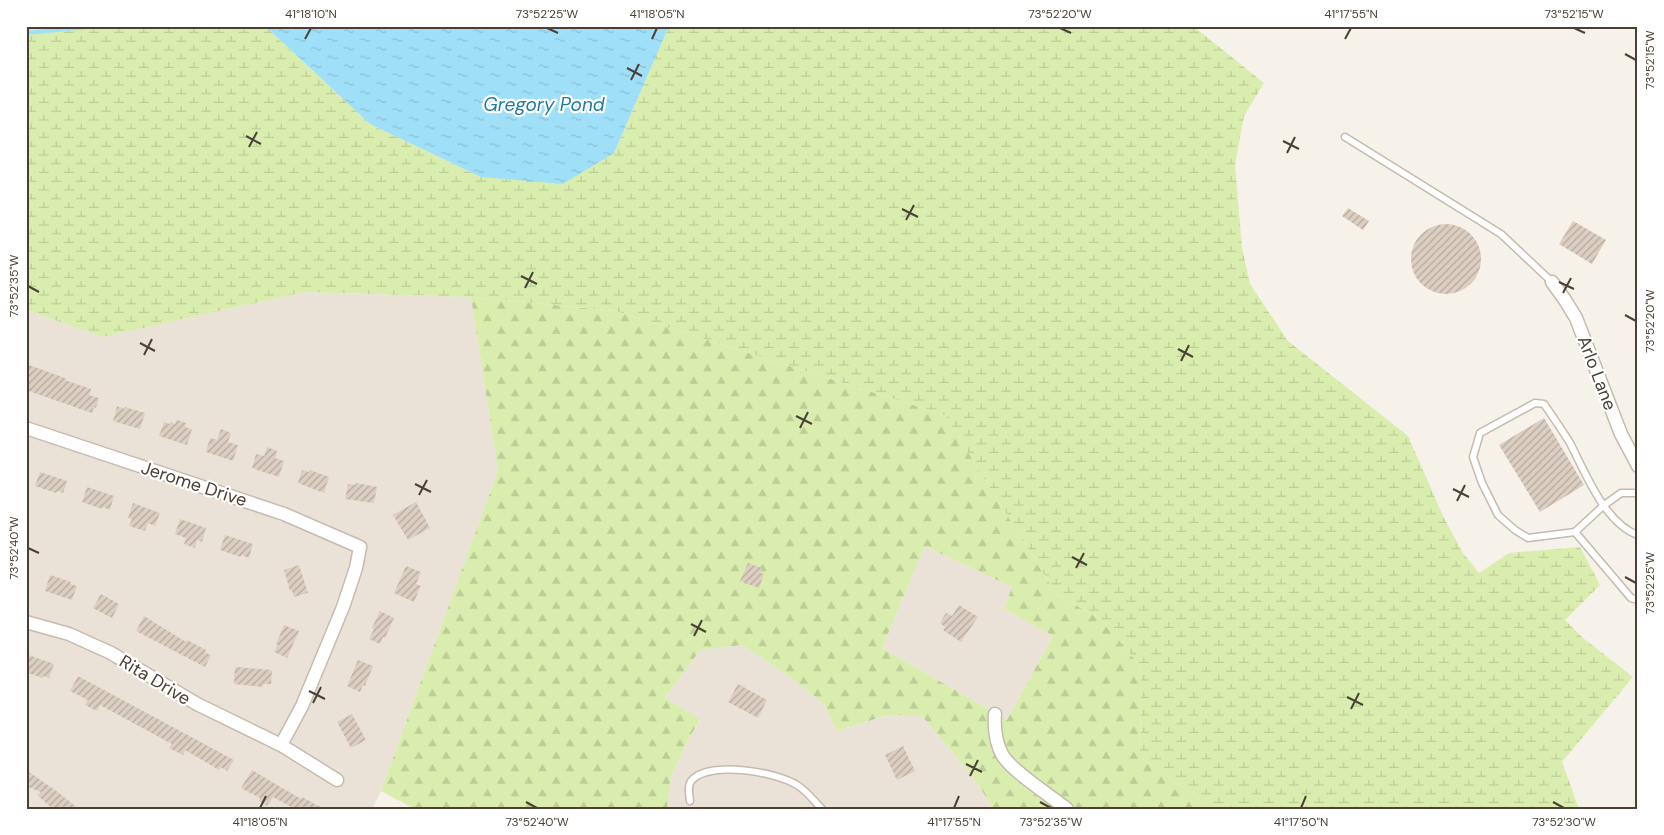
<svg xmlns="http://www.w3.org/2000/svg" width="1664" height="835" font-family="'DM Sans',sans-serif">
<style>
.residential{fill:#ebe2d7}
.forest{fill:url(#forest-firs);fill-rule:evenodd}
.wetland{fill:url(#wetland-marsh)}
.water{fill:url(#water-ripples)}
.lines{fill:none;stroke-linecap:round;stroke-linejoin:round}
.stream{stroke:#a0dff8;stroke-width:4}
.building{fill:url(#building-hatch)}
.service-casing{stroke:#c6baae;stroke-width:9}
.minor-casing{stroke:#c6baae;stroke-width:15}
.service{stroke:#fff;stroke-width:6}
.minor{stroke:#fff;stroke-width:12}
.ticks{fill:none;stroke:#4b4036;stroke-width:2}
.labels{text-anchor:middle;stroke-width:4.5;stroke-linejoin:round;paint-order:stroke}
.street-label{font-size:18px;fill:#4b4036;stroke:#fff}
.water-label{font-size:19px;font-style:italic;fill:#1f7aa0;stroke:#fff}
.neatline{fill:none;stroke:#4b4036;stroke-width:2}
.ticks-label{font-size:12px;text-anchor:middle;fill:#4b4036}
</style>
<defs>
<pattern id="forest-firs" width="22" height="20" patternUnits="userSpaceOnUse" patternTransform="scale(1.25)"><rect width="22" height="20" fill="#d9eeae"/><path d="M5 1l3.5 6h-7zM16 11l3.5 6h-7z" fill="#bccd96"/></pattern>
<pattern id="wetland-marsh" width="20" height="14" patternUnits="userSpaceOnUse" patternTransform="scale(1.25)"><rect width="20" height="14" fill="#d9eeae"/><path d="M1 5h8M5 5V1M11 12h8M15 12V8" fill="none" stroke="#bccd96"/></pattern>
<pattern id="water-ripples" width="26" height="14" patternUnits="userSpaceOnUse" patternTransform="scale(1.25)"><rect width="26" height="14" fill="#a0dff8"/><path d="M2 4q2-2 4 0t4 0M15 11q2-2 4 0t4 0" fill="none" stroke="#8bc0d5"/></pattern>
<pattern id="building-hatch" width="6" height="6" patternUnits="userSpaceOnUse" patternTransform="scale(1.25)"><rect width="6" height="6" fill="#dccec0"/><path d="M-1 1l2-2M0 6l6-6M5 7l2-2" fill="none" stroke="#b4a99d"/></pattern>
</defs>
<rect width="100%" height="100%" fill="#f6f1e9"/>
<path class="residential" d="M 304,292 L 471,297 L 498,471 L 381,791 L 372,809 L 26,809 L 26,310 L 103,337 Z
M 925,546 L 1012,587 L 1004,609 L 1053,636 L 1007,720 L 882,648 Z
M 742,645 L 789,676 L 824,704 L 837,731 L 889,715 L 921,715 L 971,774 L 994,809 L 667,809 L 671,777 L 685,746 L 700,720 L 665,698 L 700,650 Z"/>
<path class="forest" d="M 471,297 L 616,311 L 945,415 L 1056,594 L 1102,620 L 1141,667 L 1140,757 L 1213,809 L 994,809 L 971,774 L 921,715 L 888,715 L 837,731 L 824,704 L 789,676 L 742,645 L 700,650 L 665,698 L 700,719 L 685,746 L 671,777 L 667,809 L 415,809 L 381,791 L 498,471 ZM 925,546 L 1012,587 L 1004,609 L 1053,636 L 1007,720 L 882,648 Z"/>
<path class="wetland" d="M 26,26 L 265,26 L 370,124 L 481,177 L 614,153 L 669,26 L 1193,26 L 1264,83 L 1244,116 L 1235,164 L 1242,248 L 1250,284 L 1288,341 L 1408,436 L 1444,518 L 1463,553 L 1479,573 L 1509,553 L 1580,547 L 1600,585 L 1565,620 L 1583,638 L 1633,677 L 1562,762 L 1579,809 L 1213,809 L 1140,757 L 1141,667 L 1102,620 L 1056,594 L 945,415 L 616,311 L 471,297 L 304,292 L 103,337 L 26,310 Z"/>
<path class="water" d="M 265,26 L 669,26 L 614,153 L 563,184 L 481,177 L 370,124 Z"/>
<g class="lines">
<path class="stream" d="M 26,33 L 99,26"/>
</g>
<path class="building" d="M 1348,208 L 1369,221 L 1363,230 L 1342,216 Z
M 1573,221 L 1606,240 L 1592,264 L 1559,244 Z
M1411 259a35 35 0 1 1 70 0a35 35 0 1 1-70 0Z
M 29,365 L 65,378 L 65,380 L 91,389 L 89,395 L 99,398 L 96,408 L 94,407 L 92,413 L 26,390 L 26,374 Z
M 117,406 L 125,409 L 125,407 L 145,413 L 140,429 L 113,421 Z
M 1544,418 L 1584,485 L 1540,512 L 1499,445 Z
M 177,420 L 186,423 L 185,427 L 192,429 L 187,445 L 159,436 L 164,422 L 170,424 L 171,422 L 175,424 Z
M 221,429 L 231,433 L 228,442 L 238,445 L 233,461 L 206,452 L 210,438 L 217,440 Z
M 267,447 L 277,451 L 275,458 L 284,461 L 279,477 L 252,468 L 256,454 L 264,456 Z
M 302,470 L 309,472 L 310,470 L 329,477 L 324,493 L 298,483 Z
M 40,472 L 67,481 L 63,493 L 57,491 L 56,493 L 35,486 Z
M 356,483 L 377,487 L 374,503 L 345,499 L 348,484 L 355,485 Z
M 87,487 L 114,496 L 110,510 L 103,507 L 102,509 L 82,502 Z
M 416,502 L 430,528 L 408,540 L 393,515 Z
M 133,503 L 160,513 L 155,526 L 148,523 L 145,531 L 129,526 L 132,519 L 128,518 Z
M 180,519 L 206,528 L 202,542 L 197,540 L 195,548 L 184,544 L 186,538 L 175,534 Z
M 225,535 L 253,544 L 249,558 L 241,555 L 241,557 L 220,550 Z
M 748,563 L 762,568 L 760,573 L 764,574 L 759,588 L 740,581 Z
M 299,565 L 308,593 L 294,597 L 292,590 L 290,591 L 284,570 Z
M 406,566 L 421,572 L 416,584 L 421,586 L 414,602 L 394,593 Z
M 50,575 L 71,582 L 70,584 L 77,586 L 72,600 L 45,591 Z
M 101,594 L 119,604 L 112,618 L 93,608 Z
M 959,605 L 978,617 L 961,642 L 943,630 L 945,627 L 940,623 L 946,613 L 952,616 Z
M 380,611 L 394,618 L 385,638 L 383,637 L 380,644 L 369,639 L 374,629 L 372,628 Z
M 144,616 L 186,642 L 187,640 L 206,650 L 205,652 L 211,655 L 205,667 L 136,631 Z
M 284,625 L 299,631 L 287,658 L 274,652 L 278,645 L 276,644 Z
M 26,654 L 54,664 L 49,678 L 43,676 L 42,678 L 26,672 Z
M 358,660 L 373,666 L 365,686 L 363,685 L 360,692 L 347,686 Z
M 235,667 L 272,670 L 271,684 L 263,684 L 263,687 L 234,684 Z
M 78,676 L 234,760 L 227,771 L 220,767 L 219,770 L 185,750 L 183,755 L 169,748 L 172,744 L 100,705 L 97,711 L 85,705 L 88,700 L 70,691 Z
M 738,684 L 767,700 L 758,718 L 728,702 Z
M 352,714 L 366,740 L 351,748 L 337,722 Z
M 903,746 L 915,771 L 897,780 L 885,755 Z
M 26,770 L 55,790 L 79,809 L 53,809 L 38,796 L 41,792 L 26,786 Z
M 252,770 L 301,799 L 302,797 L 324,809 L 295,809 L 273,797 L 267,806 L 259,801 L 260,798 L 241,788 Z"/>
<g class="lines">
<defs>
<path id="service" d="M 1345,137 L 1501,234 L 1552,282
M 1638,493 L 1621,493 L 1603,506 L 1575,532 L 1528,538 L 1515,530 L 1498,515 L 1482,483 L 1473,457 L 1480,433 L 1535,403 L 1544,404 C 1553,417 1562,430 1570,443 C 1585,472 1605,524 1638,535
M 1575,532 L 1631,598 L 1638,600
M 690,801 C 689,794 687,784 693,779 C 712,761 777,772 797,785 C 807,791 814,801 822,809"/>
<path id="minor" d="M 1552,282 L 1565,300 L 1576,318 L 1621,434 L 1638,466
M 26,428 L 284,514 L 360,547 L 356,568 L 343,607 L 302,706 L 281,745
M 26,622 L 69,634 L 111,653 L 197,704 L 281,745 L 337,780
M 995,714 C 994,728 996,744 1003,756 C 1013,772 1051,796 1067,809"/>
</defs>
<use href="#service" class="service-casing"/>
<use href="#minor" class="minor-casing"/>
<use href="#service" class="service"/>
<use href="#minor" class="minor"/>
</g>
<path class="ticks" d="M 547,28 L 558,33M 1060,28 L 1071,33M 1574,28 L 1585,33M 305,39 L 311,28M 652,39 L 657,28M 1345,39 L 1351,28M 1625,54 L 1636,60M 627,68 L 642,76M 631,80 L 639,64M 246,136 L 261,144M 1283,141 L 1299,149M 249,147 L 257,132M 1287,153 L 1295,137M 902,209 L 918,217M 906,220 L 914,205M 521,276 L 537,284M 1559,282 L 1574,289M 28,286 L 39,292M 525,288 L 533,272M 1563,293 L 1571,278M 1625,315 L 1636,321M 140,343 L 155,351M 1178,349 L 1193,357M 144,355 L 152,339M 1181,361 L 1189,345M 796,416 L 812,424M 800,428 L 808,412M 415,484 L 431,492M 1453,489 L 1469,497M 419,495 L 427,480M 1457,501 L 1465,485M 28,548 L 39,553M 1072,557 L 1087,565M 1076,568 L 1084,553M 1625,577 L 1636,583M 691,624 L 706,632M 694,636 L 702,620M 309,691 L 325,699M 1347,697 L 1363,705M 313,703 L 321,687M 1351,709 L 1359,693M 966,764 L 982,772M 970,776 L 978,760M 526,802 L 537,808M 1040,802 L 1051,808M 1553,802 L 1564,808M 260,808 L 266,796M 954,808 L 959,796M 1301,808 L 1306,796"/>
<g class="labels">
<g class="street-label">
<text transform="translate(1597 373) rotate(69)" y="6">Arlo Lane</text>
<text transform="translate(194 484) rotate(18)" y="6">Jerome Drive</text>
<text transform="translate(155 680) rotate(31)" y="6">Rita Drive</text>
</g>
<g class="water-label">
<text x="544" y="111">Gregory Pond</text>
</g>
</g>
<rect width="1664" height="835" fill="none" stroke="#ffffff" stroke-width="55"/>
<rect x="28" y="28" width="1608" height="780" class="neatline"/>
<g class="ticks-label">
<text x="311" y="18">41°18'10"N</text>
<text x="547" y="18">73°52'25"W</text>
<text x="657" y="18">41°18'05"N</text>
<text x="1060" y="18">73°52'20"W</text>
<text x="1351" y="18">41°17'55"N</text>
<text x="1574" y="18">73°52'15"W</text>
<text transform="translate(1650 60) rotate(-90)" y="4">73°52'15"W</text>
<text transform="translate(14 286) rotate(-90)" y="4">73°52'35"W</text>
<text transform="translate(1650 321) rotate(-90)" y="4">73°52'20"W</text>
<text transform="translate(14 548) rotate(-90)" y="4">73°52'40"W</text>
<text transform="translate(1650 583) rotate(-90)" y="4">73°52'25"W</text>
<text x="260" y="826">41°18'05"N</text>
<text x="537" y="826">73°52'40"W</text>
<text x="954" y="826">41°17'55"N</text>
<text x="1051" y="826">73°52'35"W</text>
<text x="1301" y="826">41°17'50"N</text>
<text x="1564" y="826">73°52'30"W</text>
</g>
</svg>
